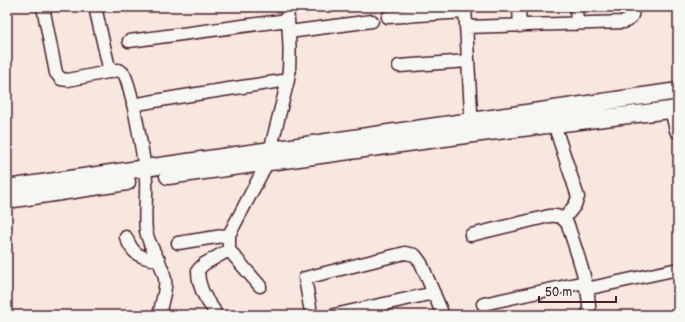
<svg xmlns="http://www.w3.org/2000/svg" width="685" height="322" font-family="'Balsamiq Sans',sans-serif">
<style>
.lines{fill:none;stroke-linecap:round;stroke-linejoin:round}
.street-casing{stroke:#4a1f2b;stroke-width:15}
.secondary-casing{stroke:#4a1f2b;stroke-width:19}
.street{stroke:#f6f6f2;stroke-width:12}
.secondary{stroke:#f6f6f2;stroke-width:16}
</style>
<rect width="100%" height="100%" fill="#f8e7df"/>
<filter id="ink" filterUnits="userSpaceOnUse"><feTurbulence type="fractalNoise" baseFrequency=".025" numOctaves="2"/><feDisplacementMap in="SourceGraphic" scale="8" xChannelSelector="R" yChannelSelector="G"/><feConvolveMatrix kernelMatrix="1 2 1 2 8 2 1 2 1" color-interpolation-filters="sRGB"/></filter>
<g filter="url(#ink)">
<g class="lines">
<defs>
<path id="street" d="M 43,7 L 56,73 L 61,79 L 68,80 L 118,70 C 118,70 123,72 123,73 C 131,80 145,165 146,180 C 147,197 144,214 146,231 C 149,248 162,261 165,279 C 167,291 160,303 160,315
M 95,7 L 110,72
M 465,7 L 472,129
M 519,7 L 520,26
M 576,7 L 577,24
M 388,17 L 465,12
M 466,27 L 624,22 C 632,19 633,15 633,7
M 289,32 L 372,21
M 129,41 L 288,20
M 399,66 L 468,61
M 133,105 C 185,95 237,88 288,80
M 554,124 L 578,197 L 575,205 L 564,219
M 471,235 L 549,216 C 558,215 563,217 568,225 C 576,251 591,289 589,315
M 126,237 C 133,255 140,258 159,260
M 178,243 L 229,235
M 229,250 L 260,286
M 586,289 L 678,269
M 483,304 L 585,282
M 310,307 L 305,278 L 405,253 L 415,255 L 421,263 L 443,315
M 214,310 C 204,298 198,286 198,270 L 204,264 L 229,250 L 229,235 L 267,163 L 288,80 C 291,56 289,31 287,7
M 334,315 L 434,293"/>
<path id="secondary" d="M 673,109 L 678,130
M 168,176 L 473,134 L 678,109
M 7,188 L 678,91
M 7,200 L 127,182"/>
</defs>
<use href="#street" class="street-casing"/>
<use href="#secondary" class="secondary-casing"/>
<use href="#street" class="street"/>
<use href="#secondary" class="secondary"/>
</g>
</g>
<rect width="685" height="322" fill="none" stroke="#f6f6f2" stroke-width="24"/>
<rect x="12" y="12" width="661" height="298" fill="none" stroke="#4a1f2b" stroke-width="1.5" filter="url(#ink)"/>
<path d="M539 296v6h77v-6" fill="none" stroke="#4a1f2b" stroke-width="2"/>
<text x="545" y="296" font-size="12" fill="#4a1f2b" stroke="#f6f6f2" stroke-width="3" paint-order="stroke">50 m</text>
</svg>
